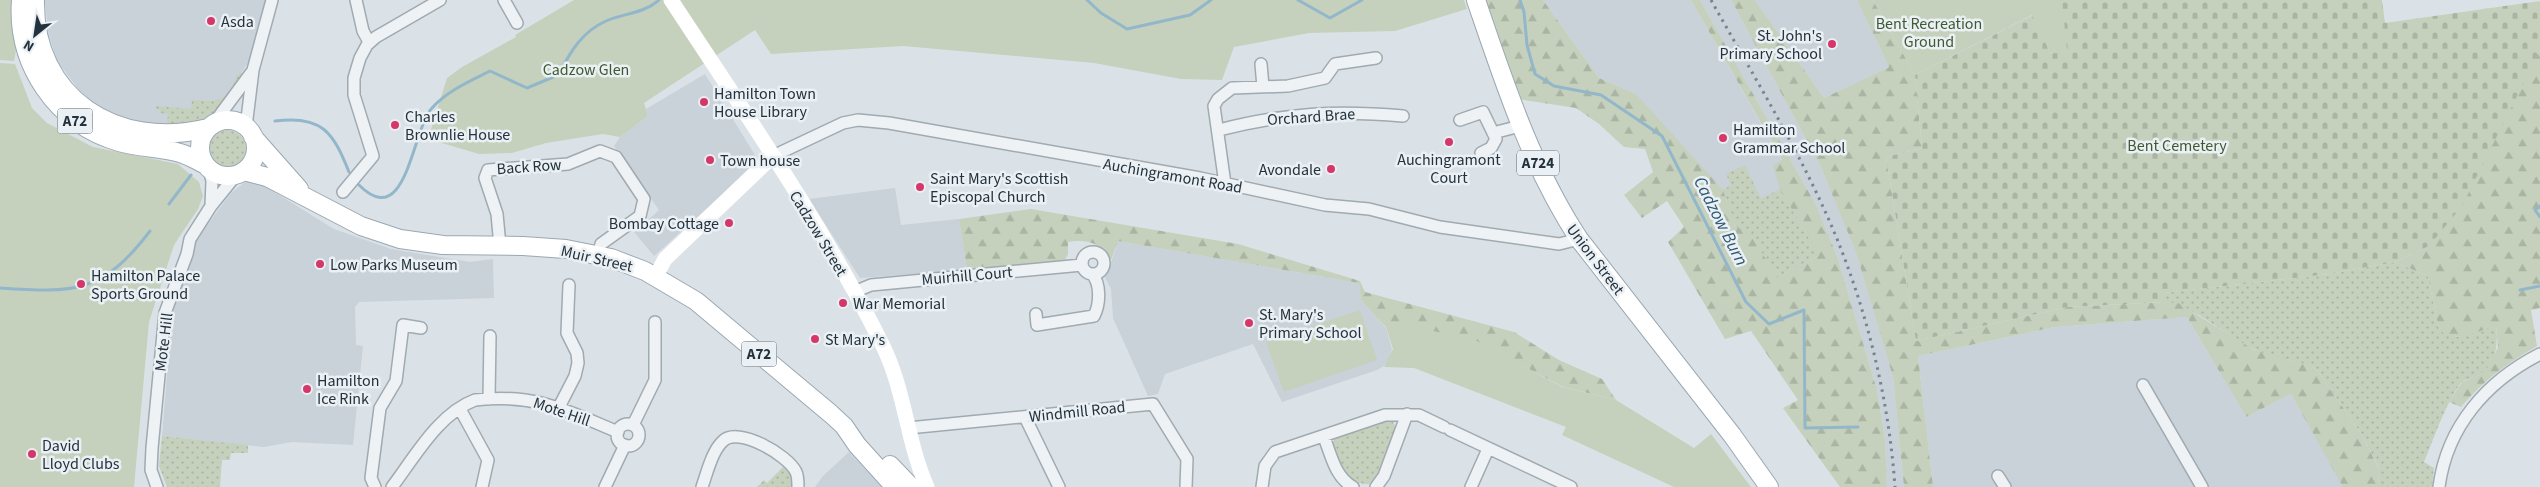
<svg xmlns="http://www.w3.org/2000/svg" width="2540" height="487" font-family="'Source Sans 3',sans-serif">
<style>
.built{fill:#c9d1d9}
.grass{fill:url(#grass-dots)}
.forest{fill:url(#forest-firs)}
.cemetery{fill:url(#cemetery-stones)}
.green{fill:#c5d1bc}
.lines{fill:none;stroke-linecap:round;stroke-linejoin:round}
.stream{stroke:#93b7ca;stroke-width:3}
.minor-casing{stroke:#a0aab1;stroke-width:14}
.primary-casing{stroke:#9aa8b3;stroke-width:20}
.minor{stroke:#eef2f5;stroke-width:11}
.secondary{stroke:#fff;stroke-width:15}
.primary{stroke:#fff;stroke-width:18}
.rail{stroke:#748491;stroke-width:3;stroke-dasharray:2.5 5;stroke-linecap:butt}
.poi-dot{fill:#d53769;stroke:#eaf0f4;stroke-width:2}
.labels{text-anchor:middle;stroke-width:5;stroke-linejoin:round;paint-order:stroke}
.shield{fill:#eaf0f4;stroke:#5f6b74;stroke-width:1}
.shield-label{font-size:15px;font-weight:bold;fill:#24323d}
.poi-label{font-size:16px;fill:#24323d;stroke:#eaf0f4;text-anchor:start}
.park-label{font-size:16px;fill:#3f5a31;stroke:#eaf0f4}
.street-label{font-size:16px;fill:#24323d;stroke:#eaf0f4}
.water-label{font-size:18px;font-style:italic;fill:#2d5873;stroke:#eaf0f4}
</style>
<defs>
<pattern id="grass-dots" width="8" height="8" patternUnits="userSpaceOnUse" patternTransform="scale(1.25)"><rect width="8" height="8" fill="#c5d1bc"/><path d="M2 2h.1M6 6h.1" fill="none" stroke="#a9b4a2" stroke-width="1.8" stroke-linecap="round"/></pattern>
<pattern id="forest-firs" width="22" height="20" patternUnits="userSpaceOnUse" patternTransform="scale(1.25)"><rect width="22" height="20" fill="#c5d1bc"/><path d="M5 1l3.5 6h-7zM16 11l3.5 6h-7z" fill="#a9b4a2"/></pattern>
<pattern id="cemetery-stones" width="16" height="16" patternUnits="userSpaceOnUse" patternTransform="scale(1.25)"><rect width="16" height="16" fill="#c5d1bc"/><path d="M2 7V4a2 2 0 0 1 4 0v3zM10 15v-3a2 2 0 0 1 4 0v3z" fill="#a9b4a2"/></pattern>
</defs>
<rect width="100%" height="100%" fill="#dbe2e7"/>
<path class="built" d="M 45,0 L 266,0 L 250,60 L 222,101 L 171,124 L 137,122 L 122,117 L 92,103 L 82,94 L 57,61 L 48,32 Z
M 1543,0 L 1691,0 L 1782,161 L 1819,255 L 1777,278 L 1636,94 L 1599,78 Z
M 1700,0 L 1731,0 L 1820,165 L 1856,251 L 1893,377 L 1904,487 L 1887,487 L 1885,439 L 1877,390 L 1837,256 L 1816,205 Z
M 1755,0 L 1857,0 L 1889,67 L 1824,98 Z
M 705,74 L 755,155 L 753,167 L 654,256 L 634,232 L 659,210 L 614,146 L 620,137 L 648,116 L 646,109 Z
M 255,180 L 334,229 L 391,249 L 470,262 L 493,259 L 494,298 L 359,302 L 355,307 L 356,345 L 363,346 L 353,445 L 292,442 L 264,447 L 162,436 L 173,304 L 196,240 L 231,193 L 245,182 Z
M 895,188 L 901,225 L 959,219 L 967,270 L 860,278 L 809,199 Z
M 1118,241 L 1359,283 L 1361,300 L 1386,328 L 1392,349 L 1390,358 L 1384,366 L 1377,370 L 1282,402 L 1253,344 L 1165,374 L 1158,394 L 1148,396 L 1113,318 L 1111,289 L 1103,274 L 1109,269 Z
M 2187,317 L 2246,417 L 2291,394 L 2344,487 L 1933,487 L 1918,356 L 2055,327 Z
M 849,452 L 882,487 L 815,487 L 823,476 Z"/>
<path class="grass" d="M 240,72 L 243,74 C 229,108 205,129 167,124 L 168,114 L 160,113 L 160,110 L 156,109 L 156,106 L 191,109 L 192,100 C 226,102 223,102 240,72 Z
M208 149a19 19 0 1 1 38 0a19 19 0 1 1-38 0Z
M 1745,165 L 1761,199 L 1780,189 L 1819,255 L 1777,278 L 1749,231 L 1735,227 L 1723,190 L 1731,185 L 1726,174 Z
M 2395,262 L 2428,276 L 2439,329 L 2457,337 L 2496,325 C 2498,344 2497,367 2477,376 C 2471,379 2464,379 2460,384 C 2444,407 2435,436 2424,462 L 2434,468 L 2432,487 L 2378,487 L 2379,468 L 2362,435 L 2317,370 C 2298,359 2275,360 2255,350 C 2224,335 2199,308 2164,302 L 2163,293 L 2329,274 Z
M 1385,420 L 1392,420 L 1397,430 L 1379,476 L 1369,484 C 1364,484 1358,484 1353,481 C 1343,476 1330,449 1334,439 Z
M 162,436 L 248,445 L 248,453 L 231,453 L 230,460 L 222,460 L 220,487 L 167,487 L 159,466 Z
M 786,464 L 792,472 L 793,487 L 757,487 L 764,480 L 767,483 Z"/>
<path class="forest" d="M 1485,0 L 1543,0 L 1599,78 L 1636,94 L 1723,190 L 1735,227 L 1749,231 L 1777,278 L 1819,255 L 1780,189 L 1773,166 L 1782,160 L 1691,0 L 1700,0 L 1816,205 L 1837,256 L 1877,390 L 1885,439 L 1887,487 L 1840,487 L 1783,408 L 1798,400 L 1751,331 L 1725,339 L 1668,242 L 1684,227 L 1667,201 L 1642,218 L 1624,195 L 1653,172 L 1645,149 L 1624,147 L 1599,124 L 1576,108 L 1518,99 Z
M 1731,0 L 1755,0 L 1824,98 L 1889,67 L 1857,0 L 1873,0 L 1915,75 L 1922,148 L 1886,157 L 1916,341 L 2067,307 L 2164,302 L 2178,303 L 2254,350 L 2308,365 L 2317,370 L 2362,435 L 2379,469 L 2378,487 L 2343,487 L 2291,394 L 2246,417 L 2187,317 L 2055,327 L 1918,356 L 1933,487 L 1904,487 L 1893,377 L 1856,252 L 1820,165 Z
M 2540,50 L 2540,308 L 2531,310 L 2537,346 C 2503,366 2487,378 2461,407 L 2449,402 L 2462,382 L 2479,375 L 2489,366 L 2498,347 L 2496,326 C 2478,330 2454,346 2439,329 L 2428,276 L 2395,262 L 2429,246 Z
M 1031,209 L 1238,244 L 1360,281 L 1365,292 L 1514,332 L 1559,360 L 1602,379 L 1616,400 L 1563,387 L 1475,341 L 1378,319 L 1361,300 L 1359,283 L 1118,241 L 1111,260 C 1102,243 1087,239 1068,242 L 1068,254 L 1063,264 L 967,270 L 959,219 Z"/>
<path class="cemetery" d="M 2062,0 L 2382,0 L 2385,23 L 2540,1 L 2540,50 L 2462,206 L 2429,246 L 2395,262 L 2329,274 L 2164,293 L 2164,302 L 2067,307 L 1916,341 L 1886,157 L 1922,148 L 1915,75 L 2033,15 L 2051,54 Z"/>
<path class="green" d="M 0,0 L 14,0 L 17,45 L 14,61 L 0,60 Z
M 574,0 L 1464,0 L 1467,9 L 1395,31 L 1309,33 L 1234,47 L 1222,80 L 1181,79 L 1094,63 L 903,46 L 771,54 L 755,30 L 644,103 L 648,116 L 620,137 L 603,134 L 546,143 L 512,153 L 479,154 L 428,139 L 447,78 L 462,67 L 516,37 L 515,35 Z
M 1873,0 L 2062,0 L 2067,50 L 2051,54 L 2032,15 L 1915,75 Z
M 0,63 L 15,64 L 32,108 L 47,123 L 93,147 L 178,164 L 199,182 L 203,196 L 198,209 L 174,245 L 149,322 L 134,487 L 0,487 Z
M 1360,310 L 1377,360 L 1284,392 L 1266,342 Z
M 1378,319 L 1475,340 L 1562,387 L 1616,400 L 1694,448 L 1711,434 L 1751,487 L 1674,487 L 1562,435 L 1566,427 L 1414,368 L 1384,367 L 1393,349 L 1386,327 Z"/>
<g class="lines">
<path class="stream" d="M 1087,0 L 1101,13 L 1127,29 L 1190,15 L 1211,0
M 1298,0 L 1330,18 L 1362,0
M 1520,0 L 1524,12 L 1527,45 L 1535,74 L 1554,86 L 1601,95 L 1662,136 L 1746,302 L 1769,324 L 1804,310 L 1805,428 L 1858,427
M 275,121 C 322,115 333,132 349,172
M 359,185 C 407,233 412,129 432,108 C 447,91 470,81 490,71 L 527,88 L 558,75 C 570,53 581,32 606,21 C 624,13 643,14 659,0
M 169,204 L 191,175
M 2540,206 L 2535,210 L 2540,217
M 0,288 C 74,293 102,294 150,231
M 2520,290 L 2540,286"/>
<defs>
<path id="minor" d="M 356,0 L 363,31 L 369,42
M 504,0 L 517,23
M 1261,64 L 1263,87
M 1460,120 L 1483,112 L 1496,139 L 1491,148 L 1481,153
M 214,123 L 251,73
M 246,127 L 253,70 L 272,0
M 1219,130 C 1285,113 1336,110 1403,116
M 1493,133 L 1520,126
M 773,156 L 843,123 L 858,120 L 889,123 L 1200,178 L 1325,205 L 1369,209 L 1440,227 L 1559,244 L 1579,239
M 209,169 L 212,181 L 211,206
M 1225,184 L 1214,106 L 1218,99 L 1232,88 L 1288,86 L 1325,78 L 1335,64 L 1376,58
M 343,192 L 373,156 L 354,95 L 354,78 L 360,58 L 367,45 L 376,37 L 440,0
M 500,246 L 497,214 L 485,178 L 488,170 L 568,164 L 600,151 L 616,157 L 644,199 L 640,216 L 601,244 L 598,255
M1082 263a11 11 0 1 1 22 0a11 11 0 1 1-22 0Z
M 854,292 L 871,285 L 1082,265
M 1036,314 L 1037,325 L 1094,316 C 1100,304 1101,284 1092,274
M 2143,385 L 2202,487
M 489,399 L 490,336
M 559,407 L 575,376 L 578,363 L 577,353 L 567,333 L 569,285
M 460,409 L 488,460 L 482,487
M 1025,417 L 1059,487
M617 435a11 11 0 1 1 22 0a11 11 0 1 1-22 0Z
M 633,425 L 655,380 L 655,322
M 908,428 L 1153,404 L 1187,459 L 1186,487
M 1450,430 L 1571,487
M 1324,437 C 1331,455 1335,477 1353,487
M 1998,476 L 2005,487
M 157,487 L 151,470 L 152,448 L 165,313 L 187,254 L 190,239 L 211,206 L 236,175
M 375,487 L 371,478 L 380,408 L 396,381 L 403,325 L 421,328
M 392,487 C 414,458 439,413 475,400 C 535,393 565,410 618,432
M 605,487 L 625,445
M 702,487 C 707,473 712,451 723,441 C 738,426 788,455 796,472 C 798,476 798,482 798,487
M 1262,487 L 1265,466 L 1275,452 L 1385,415 L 1419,415 L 1444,427
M 1376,487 L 1384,476 L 1407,414
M 1471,487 L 1488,449
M 2439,487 C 2447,426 2487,381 2540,354"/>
<path id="primary" d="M 21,0 C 16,65 57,124 119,142 C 139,148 161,147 180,153 C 188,155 196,160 204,164
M 35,0 C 33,98 117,151 208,128
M 1476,0 C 1504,82 1531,166 1579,239 L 1732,435 L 1769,487
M200 148a28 28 0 1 1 56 0a28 28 0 1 1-56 0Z
M 253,137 L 299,189
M 244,171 L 267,177 L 361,226 L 400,239 L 443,245 L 523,246 L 566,249 L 611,258 L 645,271 L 696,301 L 831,414 L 844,426 L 857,445 L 895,487
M 890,465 L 911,487"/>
</defs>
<use href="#minor" class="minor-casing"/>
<use href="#primary" class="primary-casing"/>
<use href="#minor" class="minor"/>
<path class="secondary" d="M 671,0 C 745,113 823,225 883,346 C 905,391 907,442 927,487
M 656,276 L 665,259 L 773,156"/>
<use href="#primary" class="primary"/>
<path class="rail" d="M 1711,0 C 1754,77 1801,153 1835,234 C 1868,314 1889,401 1895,487"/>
</g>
<g class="poi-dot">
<circle cx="211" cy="21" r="5"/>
<circle cx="1832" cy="44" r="5"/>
<circle cx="704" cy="102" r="5"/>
<circle cx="395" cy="125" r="5"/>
<circle cx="1723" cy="138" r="5"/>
<circle cx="1449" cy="142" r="5"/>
<circle cx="710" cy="160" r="5"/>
<circle cx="1331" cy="169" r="5"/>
<circle cx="920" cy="187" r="5"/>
<circle cx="729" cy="223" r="5"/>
<circle cx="320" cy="264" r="5"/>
<circle cx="81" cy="284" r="5"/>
<circle cx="843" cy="303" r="5"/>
<circle cx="1249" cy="323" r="5"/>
<circle cx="815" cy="339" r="5"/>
<circle cx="307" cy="389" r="5"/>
<circle cx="32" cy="454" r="5"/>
</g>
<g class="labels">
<g class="shield">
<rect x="57.5" y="108.5" width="35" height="25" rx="4"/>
<rect x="1517" y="150.5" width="42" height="25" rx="4"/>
<rect x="741.5" y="341.5" width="35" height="25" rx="4"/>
</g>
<g class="shield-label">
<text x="75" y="126">A72</text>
<text x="1538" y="168">A724</text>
<text x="759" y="359">A72</text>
</g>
<g class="poi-label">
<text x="221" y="27">Asda</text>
<text x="1822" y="41" text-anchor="end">St. John's<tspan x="1822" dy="18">Primary School</tspan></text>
<text x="714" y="99">Hamilton Town<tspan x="714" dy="18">House Library</tspan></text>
<text x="405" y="122">Charles<tspan x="405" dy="18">Brownlie House</tspan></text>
<text x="1733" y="135">Hamilton<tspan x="1733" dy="18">Grammar School</tspan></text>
<text x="1449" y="165" text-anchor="middle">Auchingramont<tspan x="1449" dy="18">Court</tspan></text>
<text x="720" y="166">Town house</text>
<text x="1321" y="175" text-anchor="end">Avondale</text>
<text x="930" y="184">Saint Mary's Scottish<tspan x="930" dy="18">Episcopal Church</tspan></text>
<text x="719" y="229" text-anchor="end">Bombay Cottage</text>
<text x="330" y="270">Low Parks Museum</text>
<text x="91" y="281">Hamilton Palace<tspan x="91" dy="18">Sports Ground</tspan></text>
<text x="853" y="309">War Memorial</text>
<text x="1259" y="320">St. Mary's<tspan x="1259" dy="18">Primary School</tspan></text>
<text x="825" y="345">St Mary's</text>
<text x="317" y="386">Hamilton<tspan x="317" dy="18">Ice Rink</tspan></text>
<text x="42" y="451">David<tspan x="42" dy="18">Lloyd Clubs</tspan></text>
</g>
<g class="park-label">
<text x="1929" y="29">Bent Recreation<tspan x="1929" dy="18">Ground</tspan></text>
<text x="586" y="75">Cadzow Glen</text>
<text x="2177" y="151">Bent Cemetery</text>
</g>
<g class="street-label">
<text transform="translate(1311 116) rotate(-4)" y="6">Orchard Brae</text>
<text transform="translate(529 166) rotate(-4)" y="6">Back Row</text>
<text transform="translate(1173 175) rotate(10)" y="6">Auchingramont Road</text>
<text transform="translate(819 233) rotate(59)" y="6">Cadzow Street</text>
<text transform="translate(597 258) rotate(13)" y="6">Muir Street</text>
<text transform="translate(1596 259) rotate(53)" y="6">Union Street</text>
<text transform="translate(967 275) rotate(-5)" y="6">Muirhill Court</text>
<text transform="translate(163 342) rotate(-83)" y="6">Mote Hill</text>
<text transform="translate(562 411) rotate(19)" y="6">Mote Hill</text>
<text transform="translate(1077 411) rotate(-6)" y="6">Windmill Road</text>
</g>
<g class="water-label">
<text transform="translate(1721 221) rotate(63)" y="6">Cadzow Burn</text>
</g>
</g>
<g transform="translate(35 35) rotate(210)" stroke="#eaf0f4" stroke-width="4" paint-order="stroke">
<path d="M0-4L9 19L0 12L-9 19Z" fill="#24323d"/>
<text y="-8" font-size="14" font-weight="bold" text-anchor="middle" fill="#24323d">N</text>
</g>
</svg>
